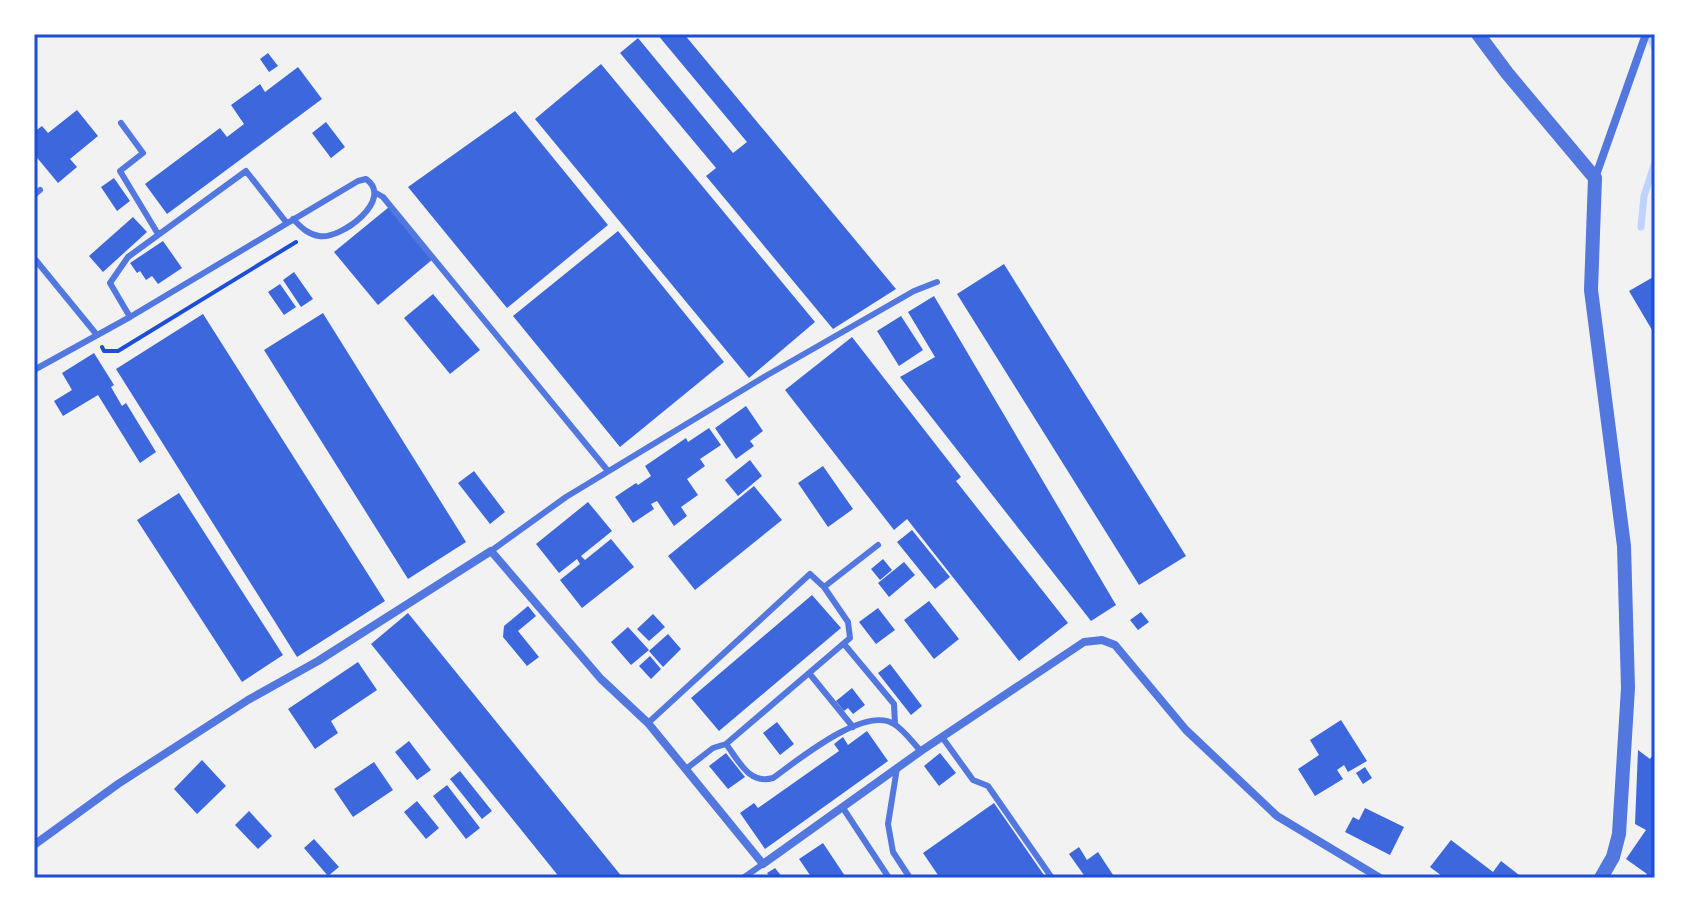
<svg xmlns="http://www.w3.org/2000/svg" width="1689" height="912" font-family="'PT Sans Narrow',sans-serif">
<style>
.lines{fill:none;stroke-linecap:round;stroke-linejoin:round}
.stream{stroke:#bfd3fe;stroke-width:7}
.building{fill:#3d67dc}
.path{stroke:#1d4ed8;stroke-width:4}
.service{stroke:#5277de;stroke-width:6}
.minor{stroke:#5277de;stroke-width:8}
.tertiary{stroke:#5277de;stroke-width:14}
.neatline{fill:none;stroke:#1d4ed8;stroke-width:3}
</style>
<rect width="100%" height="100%" fill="#f2f2f2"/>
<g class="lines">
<path class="stream" d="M 1649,34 L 1655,49
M 1641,227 L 1644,196 L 1655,162"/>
</g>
<path class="building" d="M 657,34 L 684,34 L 896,289 L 833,329 L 706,176 L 716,168 L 620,53 L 638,38 L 733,153 L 747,142 Z
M 268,53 L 278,66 L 269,72 L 260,59 Z
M 601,64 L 815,322 L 749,378 L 535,119 Z
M 298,67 L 322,99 L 167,214 L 145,184 L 220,128 L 227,137 L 244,124 L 231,105 L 260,84 L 265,92 Z
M 77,110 L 98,136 L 70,159 L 77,167 L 58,183 L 34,154 L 34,132 L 42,126 L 48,133 Z
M 515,111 L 608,225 L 507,308 L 408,187 Z
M 326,122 L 345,147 L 331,158 L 312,133 Z
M 114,178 L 130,201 L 117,211 L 101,187 Z
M 389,207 L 433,259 L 378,305 L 334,252 Z
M 133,217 L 147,232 L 103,272 L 89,256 Z
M 618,231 L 724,362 L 620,447 L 513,316 Z
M 163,241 L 182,268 L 158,284 L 152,276 L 146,280 L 140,271 L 137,273 L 130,263 Z
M 1004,264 L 1186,556 L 1139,585 L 957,294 Z
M 294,272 L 313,299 L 301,307 L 283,280 Z
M 1655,276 L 1655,335 L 1629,291 Z
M 280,284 L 296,307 L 284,315 L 268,292 Z
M 433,294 L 480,350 L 450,374 L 404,318 Z
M 934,296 L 1116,605 L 1091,621 L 900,377 L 935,357 L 908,312 Z
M 323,313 L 466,542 L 408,579 L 264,350 Z
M 203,314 L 385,601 L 297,657 L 116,369 Z
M 901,316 L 923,350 L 899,366 L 877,331 Z
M 852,337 L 961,477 L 956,481 L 1068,623 L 1019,661 L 907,519 L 894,530 L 785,390 Z
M 94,353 L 114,385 L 111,387 L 122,406 L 126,403 L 156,452 L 140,463 L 98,395 L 63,416 L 54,401 L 72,390 L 62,373 Z
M 746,406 L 763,431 L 750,441 L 754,446 L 736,459 L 715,428 Z
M 709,428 L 721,445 L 700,459 L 705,466 L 687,479 L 698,495 L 681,507 L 687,516 L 674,526 L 657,501 L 651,504 L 654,509 L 633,523 L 615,497 L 636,483 L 638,485 L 651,476 L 645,466 L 686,438 L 688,442 Z
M 750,460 L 762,476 L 738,496 L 725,480 Z
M 823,466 L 853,509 L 828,527 L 798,483 Z
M 474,471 L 505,512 L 490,524 L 458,483 Z
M 754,486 L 782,520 L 695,590 L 668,556 Z
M 179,493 L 283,655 L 242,682 L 137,520 Z
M 588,502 L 612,531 L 581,556 L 585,560 L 611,539 L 634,567 L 582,608 L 560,580 L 580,564 L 577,559 L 559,573 L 536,544 Z
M 912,530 L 950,577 L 935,589 L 897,542 Z
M 883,559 L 892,570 L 880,580 L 871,569 Z
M 904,562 L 915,575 L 889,597 L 878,583 Z
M 812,595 L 841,628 L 719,731 L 691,698 Z
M 929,601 L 959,639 L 934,659 L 904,620 Z
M 528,606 L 536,616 L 518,631 L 539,657 L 527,666 L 503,637 L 504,626 Z
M 878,608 L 895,630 L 876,644 L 859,622 Z
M 1141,612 L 1149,622 L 1138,630 L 1130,620 Z
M 408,613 L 623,878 L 560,878 L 371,644 Z
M 653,614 L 665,627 L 649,641 L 637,629 Z
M 628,627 L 649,650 L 631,665 L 611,642 Z
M 668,634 L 681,649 L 663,667 L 649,651 Z
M 650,656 L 661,669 L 651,679 L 639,666 Z
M 358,662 L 377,690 L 331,721 L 338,733 L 315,749 L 288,709 Z
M 890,664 L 922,706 L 911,715 L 878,673 Z
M 852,688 L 865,705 L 853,714 L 848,708 L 844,711 L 836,701 Z
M 1341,720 L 1367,761 L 1348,772 L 1344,765 L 1337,770 L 1343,779 L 1315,796 L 1298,769 L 1319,755 L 1310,740 Z
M 777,722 L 794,744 L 780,755 L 763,733 Z
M 867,731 L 888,761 L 765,849 L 740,813 L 754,803 L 758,808 L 839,751 L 834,744 L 843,737 L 848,745 Z
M 409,741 L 431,770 L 417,780 L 395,752 Z
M 1638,750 L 1650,759 L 1655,752 L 1655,878 L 1644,878 L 1647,874 L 1626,859 L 1646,830 L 1635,824 Z
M 726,753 L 745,777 L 728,789 L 709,766 Z
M 940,753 L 956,773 L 939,786 L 924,766 Z
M 202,760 L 226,786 L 197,814 L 174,789 Z
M 374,762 L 393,790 L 353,817 L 334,789 Z
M 1365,767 L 1372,778 L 1363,784 L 1356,773 Z
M 460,771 L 492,811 L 482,819 L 450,779 Z
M 447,785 L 480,828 L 466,839 L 433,796 Z
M 417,801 L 439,828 L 426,839 L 404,812 Z
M 994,803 L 1046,878 L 940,878 L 923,853 Z
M 1365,808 L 1404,827 L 1390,855 L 1345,832 L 1353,817 L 1359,820 Z
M 249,811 L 272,836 L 258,849 L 235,825 Z
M 314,839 L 339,867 L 328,876 L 304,848 Z
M 1451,840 L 1493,872 L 1501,861 L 1523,878 L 1440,878 L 1442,876 L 1430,867 Z
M 823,843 L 845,876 L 843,878 L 812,878 L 799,859 Z
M 1079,847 L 1087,860 L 1098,852 L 1115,878 L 1086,878 L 1069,854 Z
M 775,868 L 783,878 L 771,878 L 767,873 Z"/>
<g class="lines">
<path class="path" d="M 102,347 L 104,351 L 118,351 L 296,242"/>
<path class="service" d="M 121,123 L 143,153 L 120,171 L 158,234
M 376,193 L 383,197 L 608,471
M 34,195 L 40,190
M 34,258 L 97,335
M 130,317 L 110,283 L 128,257 L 246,171 L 286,222
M 34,370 L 130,317 L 358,181 L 366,179 C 395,199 341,240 319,236 C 307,234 301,227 293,219
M 491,551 L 566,497 L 764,377 L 914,291 L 937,282
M 844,644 L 894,704 L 895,724
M 809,673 L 853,727
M 648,723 L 810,574 L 824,587 L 878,545
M 942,737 L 973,780 L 988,786 L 1052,878
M 726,744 C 739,761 749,785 773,778 C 797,761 864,705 894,724 C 904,730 913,743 921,751
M 897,768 L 888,824 L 893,852 L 910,878
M 686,769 L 713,748 L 726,744 L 850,638 L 848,622 L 824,587
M 843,808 L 889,878
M 743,878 L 763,864"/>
<path class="minor" d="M 1595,178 L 1646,34
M 34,845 L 118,784 L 248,700 L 318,661 L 491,551 L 601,679 L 648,723 L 763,864 L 921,751 L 1084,642 L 1102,640 L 1115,645 L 1186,730 L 1277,816 L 1380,878"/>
<path class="tertiary" d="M 1478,34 L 1507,73 L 1595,178 L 1591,290 L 1624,546 L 1628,688 L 1619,834 L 1613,857 L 1601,878"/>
</g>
<rect width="1689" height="912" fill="none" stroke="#ffffff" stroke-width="72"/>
<rect x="36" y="36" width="1617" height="840" class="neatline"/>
</svg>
